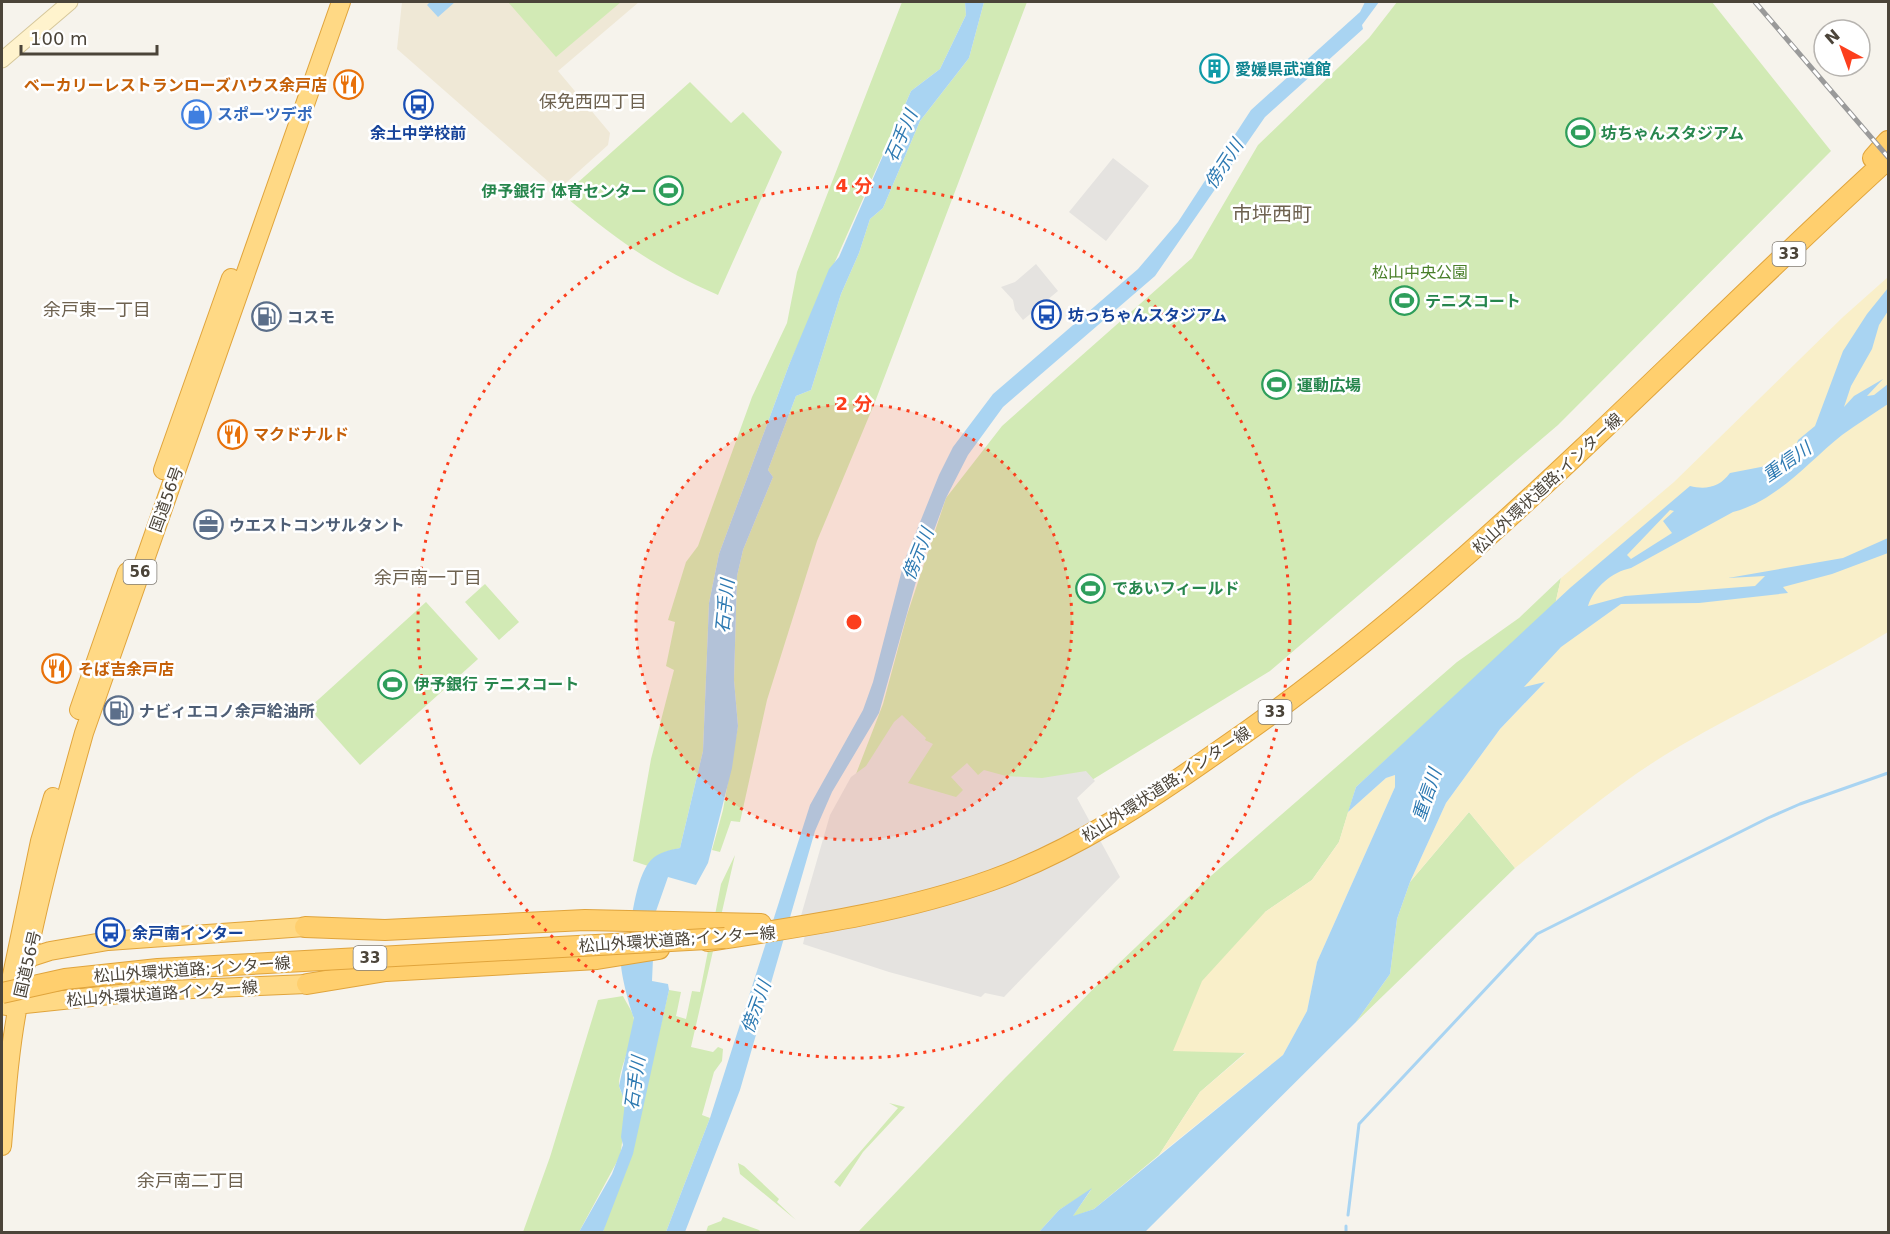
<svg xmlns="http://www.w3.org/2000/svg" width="1890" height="1234" font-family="'DejaVu Sans','Noto Sans JP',sans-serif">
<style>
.education{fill:#efe8d6}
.green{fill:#d2eab5}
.sand{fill:#f9efc9}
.parking{fill:#e5e3e0}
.water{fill:#a9d4f2;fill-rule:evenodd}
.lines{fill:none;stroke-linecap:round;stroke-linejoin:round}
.stream{stroke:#a9d4f2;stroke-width:3}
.secondary-casing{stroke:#d6c79b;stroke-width:17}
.trunk-casing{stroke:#e0a43c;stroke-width:20}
.motorway-casing{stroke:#e0a43c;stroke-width:22}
.secondary{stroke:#fff3cd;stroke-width:15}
.trunk{stroke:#ffd985;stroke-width:18}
.motorway{stroke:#ffcf6e;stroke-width:20}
.rail-casing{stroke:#9a9a9a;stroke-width:5}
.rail{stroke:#fff;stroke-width:3;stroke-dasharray:9;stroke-linecap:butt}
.motorway-bridge-casing{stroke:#e0a43c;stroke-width:22;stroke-linecap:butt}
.motorway-bridge{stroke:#ffcf6e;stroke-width:20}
.ring{fill:none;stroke:#fc3f1d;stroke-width:3;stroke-dasharray:3 6}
.labels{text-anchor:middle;stroke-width:5;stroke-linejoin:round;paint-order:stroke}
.shield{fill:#fff;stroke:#817c74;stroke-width:1.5}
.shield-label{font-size:15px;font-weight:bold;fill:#4b4439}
.culture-label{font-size:16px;font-weight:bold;fill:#0d838f;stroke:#fff;text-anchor:start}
.food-label{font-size:16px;font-weight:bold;fill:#c56008;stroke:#fff;text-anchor:start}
.shop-label{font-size:16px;font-weight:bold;fill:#366cbe;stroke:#fff;text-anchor:start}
.transit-label{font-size:16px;font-weight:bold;fill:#164399;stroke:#fff;text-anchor:start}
.leisure-label{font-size:16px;font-weight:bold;fill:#27864d;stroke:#fff;text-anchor:start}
.park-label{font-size:16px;fill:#4a7f2a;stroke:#fff}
.service-label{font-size:16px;font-weight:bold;fill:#4e5e75;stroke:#fff;text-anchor:start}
.street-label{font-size:16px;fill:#4b4439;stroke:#fff}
.neighbourhood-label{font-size:18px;fill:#6e6250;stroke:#fff}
.water-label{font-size:18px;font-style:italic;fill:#2e7ab2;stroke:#fff}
.quarter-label{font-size:20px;fill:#6e6250;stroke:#fff}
.centre{fill:#fc3f1d;stroke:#fff;stroke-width:3}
.ring-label{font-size:18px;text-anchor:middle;font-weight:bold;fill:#fc3f1d;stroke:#fff;stroke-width:5;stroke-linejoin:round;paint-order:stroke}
</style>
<rect width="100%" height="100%" fill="#f6f3ec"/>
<path class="education" d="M 402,2 L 639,2 L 558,71 L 610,133 L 608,145 L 558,190 L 397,49 Z"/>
<path class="green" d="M 508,2 L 621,2 L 556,57 Z
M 902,2 L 965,2 L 966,15 L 940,69 L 911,91 L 789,365 L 719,554 L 709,603 L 703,751 L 680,848 C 667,851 655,854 648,866 L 633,861 L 651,759 L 674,670 L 666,666 L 675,622 L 668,620 L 686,562 L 698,546 L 752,397 L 787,323 L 797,272 Z
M 984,2 L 1027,2 L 875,402 L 817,541 L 767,700 L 740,822 L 731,821 L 720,852 L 712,850 L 723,810 L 738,726 L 734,680 L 737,576 L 743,550 L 773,477 L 768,470 L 796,396 L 811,390 L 841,294 L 859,253 L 870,219 L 883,208 L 920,121 L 969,58 Z
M 1397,2 L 1712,2 L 1831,151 L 1558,425 L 1270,671 L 1069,794 L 815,880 L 883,704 L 907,615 L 946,498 L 1002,426 L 1192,258 L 1258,145 L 1369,38 Z
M 690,82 L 731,123 L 743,112 L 782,152 L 718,295 C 656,268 618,241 567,198 L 575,185 Z
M 1561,578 L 1555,605 L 1356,787 L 1339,842 L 1312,880 L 1265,912 L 1246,1052 L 1200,1092 L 1159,1155 L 1094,1209 L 1072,1217 L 1091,1190 L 1059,1210 L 1039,1232 L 858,1232 L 1006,1077 L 1113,969 L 1204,882 L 1457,662 L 1519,618 Z
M 485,584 L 519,622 L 499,640 L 465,602 Z
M 426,602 L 478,659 L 360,765 L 309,708 Z
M 1469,812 L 1515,868 L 1356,1022 L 1390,974 L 1397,919 L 1410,882 Z
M 735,855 L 691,1047 L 713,1052 L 718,1047 L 723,1049 L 722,1061 L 714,1072 L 702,1115 L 710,1118 L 666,1232 L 603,1232 L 651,1067 L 669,990 L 681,992 L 676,1016 L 686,1019 L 692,991 L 700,992 L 721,884 Z
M 623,996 C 627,1004 634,1013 634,1021 C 636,1034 620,1066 619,1084 C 619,1090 624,1096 625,1102 C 626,1109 622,1149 620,1156 L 579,1232 L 523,1232 L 550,1157 L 598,1000 Z
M 889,1103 L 905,1107 L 863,1152 L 840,1187 L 834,1182 L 898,1108 Z
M 738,1163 L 744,1166 L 779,1199 L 777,1202 L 796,1220 L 740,1174 Z
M 723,1217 L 759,1230 L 761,1232 L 706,1232 L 708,1226 L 721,1221 Z"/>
<path class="sand" d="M 1888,277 L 1888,632 C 1821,673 1749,706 1680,746 C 1621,780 1568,826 1515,868 L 1469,812 L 1410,882 L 1446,803 L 1500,729 L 1544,683 L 1523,688 L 1555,605 L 1561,578 L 1674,482 L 1843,317 Z
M 1395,775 L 1395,787 L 1317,962 L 1307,1011 L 1283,1055 L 1159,1155 L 1200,1092 L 1246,1053 L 1173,1051 L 1202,981 L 1265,912 L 1312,880 L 1339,842 L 1348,812 L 1386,778 Z"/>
<path class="parking" d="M 1113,158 L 1149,186 L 1106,241 L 1069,212 Z
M 1036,264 L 1058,291 L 1023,320 L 1015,310 L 1013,300 L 1001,287 L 1015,282 Z
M 902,715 L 926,738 L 925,740 L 933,744 L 908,783 L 956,797 L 963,790 L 951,777 L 967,763 L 978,775 L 984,770 L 1006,776 L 1042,778 L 1086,771 L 1095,781 L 1077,798 L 1120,877 L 1004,997 L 985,993 L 981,997 L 889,972 L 803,944 L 805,935 L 796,933 L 830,815 L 851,777 L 866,766 L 894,722 Z"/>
<path class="water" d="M 430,2 L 455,2 L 438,17 L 427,5 Z
M 965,2 L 984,2 L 969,58 L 920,121 L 883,208 L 870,219 L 859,253 L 841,294 L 811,390 L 796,396 L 768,470 L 773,477 L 743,550 L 737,576 L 734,680 L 738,726 L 732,768 L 708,863 L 696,885 L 668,877 L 655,914 L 652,981 L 668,984 L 669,990 L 633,1154 L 603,1232 L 579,1232 L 612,1174 L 623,1145 L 621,1137 L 625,1102 L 619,1086 L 634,1018 C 630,1009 620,972 621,961 C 622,957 625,953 626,948 C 632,925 634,879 651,860 C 659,852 670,850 680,848 L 703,751 L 709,603 L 719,554 L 789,365 L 829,269 L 839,257 L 911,91 L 940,69 L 966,15 Z
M 1365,2 L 1379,2 L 1362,25 L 1363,29 L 1265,117 L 1155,276 L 1003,407 L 968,455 L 946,498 L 919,571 L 879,713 L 832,792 L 815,831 L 740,1090 L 685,1232 L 666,1232 L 710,1118 L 810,805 L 863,710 L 873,682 L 904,562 L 939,475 L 953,447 L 993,394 L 1138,269 L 1178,222 L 1251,110 L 1360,12 Z
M 1888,288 L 1888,311 L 1879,325 L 1872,349 L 1851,386 L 1844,407 L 1854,396 L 1883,379 L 1867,396 L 1874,395 L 1888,384 L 1888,404 C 1873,414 1857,424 1842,435 C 1808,462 1777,501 1733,512 L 1631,568 C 1612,572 1594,587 1588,606 L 1625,596 L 1755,586 L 1765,576 L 1728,578 L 1843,558 L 1888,538 L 1888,553 L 1832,574 L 1783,587 L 1788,593 L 1699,603 L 1621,604 L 1561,647 L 1524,687 L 1545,682 L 1500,729 L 1446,803 L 1410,882 L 1397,919 L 1390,974 L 1356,1022 L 1145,1232 L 1039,1232 L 1059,1210 L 1092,1188 L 1073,1216 L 1094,1209 L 1283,1055 L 1307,1011 L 1317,962 L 1395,787 L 1395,775 L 1386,778 L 1348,812 L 1356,787 L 1570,588 L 1690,486 C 1706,490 1720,487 1730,473 L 1766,466 L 1795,449 L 1798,440 L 1815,426 L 1843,351 L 1867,314 ZM 1670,510 L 1674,511 L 1663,521 L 1672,533 L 1631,559 L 1627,555 Z"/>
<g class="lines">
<path class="stream" d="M 1348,1215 L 1359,1124 L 1537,934 L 1768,818 L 1800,804 L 1888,773
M 1346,1232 L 1346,1226"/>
<defs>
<path id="secondary" d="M 2,60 L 70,2"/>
<path id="trunk" d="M 163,470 L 231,278
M 79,710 L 127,572
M 19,961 L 50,951 L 108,941 L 305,927
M 6,1004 L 40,841 L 53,797
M 6,1006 L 148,991 L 307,984
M 2,1146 C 6,1099 9,1052 18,1005 C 34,914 59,822 84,733 L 341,2"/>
<path id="motorway" d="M 1873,158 L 1888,141
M 305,927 L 385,930 L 585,920 L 761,924
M 708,941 C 805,926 900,913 992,880 C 1075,850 1148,801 1219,751 C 1467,581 1667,360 1888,159
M 307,984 L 386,971 L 597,959 L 659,949"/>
</defs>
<use href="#secondary" class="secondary-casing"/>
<use href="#trunk" class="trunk-casing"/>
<use href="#motorway" class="motorway-casing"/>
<use href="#secondary" class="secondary"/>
<use href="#trunk" class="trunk"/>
<use href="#motorway" class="motorway"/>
<defs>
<path id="rail" d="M 1755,2 L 1888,157"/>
</defs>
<use href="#rail" class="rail-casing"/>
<use href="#rail" class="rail"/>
<defs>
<path id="motorway-bridge" d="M 2,993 L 65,979 L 158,969 L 725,938"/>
</defs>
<use href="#motorway-bridge" class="motorway-bridge-casing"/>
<use href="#motorway-bridge" class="motorway-bridge"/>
</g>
<circle cx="854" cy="622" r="218" fill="#fc3f1d" fill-opacity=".12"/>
<g class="ring">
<circle cx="854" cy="622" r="218"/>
<circle cx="854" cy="622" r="436"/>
</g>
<defs>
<symbol id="building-ring" viewBox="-11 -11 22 22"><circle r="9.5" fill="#fff" stroke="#0f9aa8" stroke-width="1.5"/><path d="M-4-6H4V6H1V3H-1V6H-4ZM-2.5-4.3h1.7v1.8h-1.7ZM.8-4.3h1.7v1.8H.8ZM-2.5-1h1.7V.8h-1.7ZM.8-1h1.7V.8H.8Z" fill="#0f9aa8"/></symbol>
<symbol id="restaurant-ring" viewBox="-11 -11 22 22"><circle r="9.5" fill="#fff" stroke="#e8710a" stroke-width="1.5"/><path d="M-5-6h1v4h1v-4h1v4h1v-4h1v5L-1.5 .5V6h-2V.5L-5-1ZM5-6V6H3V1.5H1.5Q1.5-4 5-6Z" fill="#e8710a"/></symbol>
<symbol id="bus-ring" viewBox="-11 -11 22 22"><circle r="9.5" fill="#fff" stroke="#1a4fb4" stroke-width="1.5"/><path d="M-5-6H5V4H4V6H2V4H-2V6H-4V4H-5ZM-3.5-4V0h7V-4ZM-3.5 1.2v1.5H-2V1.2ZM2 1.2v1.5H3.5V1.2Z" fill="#1a4fb4"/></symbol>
<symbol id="shop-ring" viewBox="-11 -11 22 22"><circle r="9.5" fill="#fff" stroke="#3f7fe0" stroke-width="1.5"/><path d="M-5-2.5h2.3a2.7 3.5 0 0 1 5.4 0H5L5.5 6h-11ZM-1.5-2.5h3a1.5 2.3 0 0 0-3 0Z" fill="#3f7fe0"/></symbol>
<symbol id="stadium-ring" viewBox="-11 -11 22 22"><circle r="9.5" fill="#fff" stroke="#2e9e5b" stroke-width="1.5"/><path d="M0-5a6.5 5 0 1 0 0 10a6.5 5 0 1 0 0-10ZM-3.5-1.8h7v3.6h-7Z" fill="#2e9e5b"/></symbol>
<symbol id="fuel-ring" viewBox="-11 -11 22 22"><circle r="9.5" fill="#fff" stroke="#5c6f8a" stroke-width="1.5"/><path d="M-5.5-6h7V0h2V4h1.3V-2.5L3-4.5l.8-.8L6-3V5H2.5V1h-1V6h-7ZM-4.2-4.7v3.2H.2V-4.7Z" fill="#5c6f8a"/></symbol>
<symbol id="office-ring" viewBox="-11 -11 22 22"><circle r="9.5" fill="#fff" stroke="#5c6f8a" stroke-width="1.5"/><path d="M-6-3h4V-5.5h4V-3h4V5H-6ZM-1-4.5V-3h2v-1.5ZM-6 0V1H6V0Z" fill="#5c6f8a"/></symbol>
</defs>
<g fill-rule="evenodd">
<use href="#building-ring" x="1198" y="52" width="33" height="33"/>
<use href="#restaurant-ring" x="332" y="68" width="33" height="33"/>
<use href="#bus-ring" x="402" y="88" width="33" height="33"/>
<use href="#shop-ring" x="180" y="98" width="33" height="33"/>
<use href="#stadium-ring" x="1564" y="116" width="33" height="33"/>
<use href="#stadium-ring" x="652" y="174" width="33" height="33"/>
<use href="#stadium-ring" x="1388" y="284" width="33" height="33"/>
<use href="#bus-ring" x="1030" y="298" width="33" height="33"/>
<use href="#fuel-ring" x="250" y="300" width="33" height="33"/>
<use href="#stadium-ring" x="1260" y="368" width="33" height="33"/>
<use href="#restaurant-ring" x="216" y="418" width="33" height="33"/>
<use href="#office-ring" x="192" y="508" width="33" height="33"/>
<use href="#stadium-ring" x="1074" y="572" width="33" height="33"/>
<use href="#restaurant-ring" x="40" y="652" width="33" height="33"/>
<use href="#stadium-ring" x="376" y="668" width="33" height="33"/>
<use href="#fuel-ring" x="102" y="694" width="33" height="33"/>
<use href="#bus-ring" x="94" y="916" width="33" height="33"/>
</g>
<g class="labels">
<g class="shield">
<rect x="1772.5" y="242" width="33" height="24" rx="4.5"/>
<rect x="123.5" y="560" width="33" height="24" rx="4.5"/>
<rect x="1258.5" y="700" width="33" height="24" rx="4.5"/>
<rect x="353.5" y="946" width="33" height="24" rx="4.5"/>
</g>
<g class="shield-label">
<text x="1789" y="259">33</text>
<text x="140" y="577">56</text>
<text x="1275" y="717">33</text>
<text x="370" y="963">33</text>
</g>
<g class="culture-label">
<text x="1235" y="75">愛媛県武道館</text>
</g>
<g class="food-label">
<text x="327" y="91" text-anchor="end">ベーカリーレストランローズハウス余戸店</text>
<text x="253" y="440">マクドナルド</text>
<text x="78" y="675">そば吉余戸店</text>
</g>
<g class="shop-label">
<text x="217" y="120">スポーツデポ</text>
</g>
<g class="transit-label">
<text x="418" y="139" text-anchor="middle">余土中学校前</text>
<text x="1068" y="321">坊っちゃんスタジアム</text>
<text x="132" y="939">余戸南インター</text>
</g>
<g class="leisure-label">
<text x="1601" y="139">坊ちゃんスタジアム</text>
<text x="647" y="197" text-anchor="end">伊予銀行 体育センター</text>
<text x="1425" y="307">テニスコート</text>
<text x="1297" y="391">運動広場</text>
<text x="1112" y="594">であいフィールド</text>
<text x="414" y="690">伊予銀行 テニスコート</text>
</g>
<g class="park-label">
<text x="1420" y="278">松山中央公園</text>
</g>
<g class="service-label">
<text x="287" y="323">コスモ</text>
<text x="229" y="531">ウエストコンサルタント</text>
<text x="139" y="717">ナビィエコノ余戸給油所</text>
</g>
<g class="street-label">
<text transform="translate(1547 483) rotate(-43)" y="6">松山外環状道路;インター線</text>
<text transform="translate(166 499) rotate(-70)" y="6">国道56号</text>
<text transform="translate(1166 784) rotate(-33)" y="6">松山外環状道路;インター線</text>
<text transform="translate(677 939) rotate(-4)" y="6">松山外環状道路;インター線</text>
<text transform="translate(27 964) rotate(-77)" y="6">国道56号</text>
<text transform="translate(192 969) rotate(-4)" y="6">松山外環状道路;インター線</text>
<text transform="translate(162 993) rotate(-4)" y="6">松山外環状道路インター線</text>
</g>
<g class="neighbourhood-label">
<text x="593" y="108">保免西四丁目</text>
<text x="97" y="316">余戸東一丁目</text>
<text x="428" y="584">余戸南一丁目</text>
<text x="191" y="1187">余戸南二丁目</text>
</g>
<g class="water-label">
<text transform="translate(901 136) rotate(-66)" y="6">石手川</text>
<text transform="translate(1224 164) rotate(-57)" y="6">傍示川</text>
<text transform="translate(1787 462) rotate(-35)" y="6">重信川</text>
<text transform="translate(918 554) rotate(-68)" y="6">傍示川</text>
<text transform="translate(725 606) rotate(-84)" y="6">石手川</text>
<text transform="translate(1427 795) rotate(-71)" y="6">重信川</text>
<text transform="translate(756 1007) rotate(-70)" y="6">傍示川</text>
<text transform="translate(635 1083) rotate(-82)" y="6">石手川</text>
</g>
<g class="quarter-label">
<text x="1272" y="221">市坪西町</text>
</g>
</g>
<circle cx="854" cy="622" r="9" class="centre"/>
<g class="ring-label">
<text x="854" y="192">4 分</text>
<text x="854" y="410">2 分</text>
</g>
<rect width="1890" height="1234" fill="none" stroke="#4b4439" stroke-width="6"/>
<g transform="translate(1842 48) rotate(319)"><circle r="28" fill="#ffffff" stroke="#b7b4b0" stroke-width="1.5"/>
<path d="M0-4.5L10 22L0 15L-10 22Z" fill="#fc3f1d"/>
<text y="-9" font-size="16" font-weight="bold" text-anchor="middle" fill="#4b4439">N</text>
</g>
<path d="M21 45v9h136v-9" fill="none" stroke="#4b4439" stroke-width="3"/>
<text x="30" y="45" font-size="18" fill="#4b4439" stroke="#ffffff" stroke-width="4.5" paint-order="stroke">100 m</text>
</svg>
